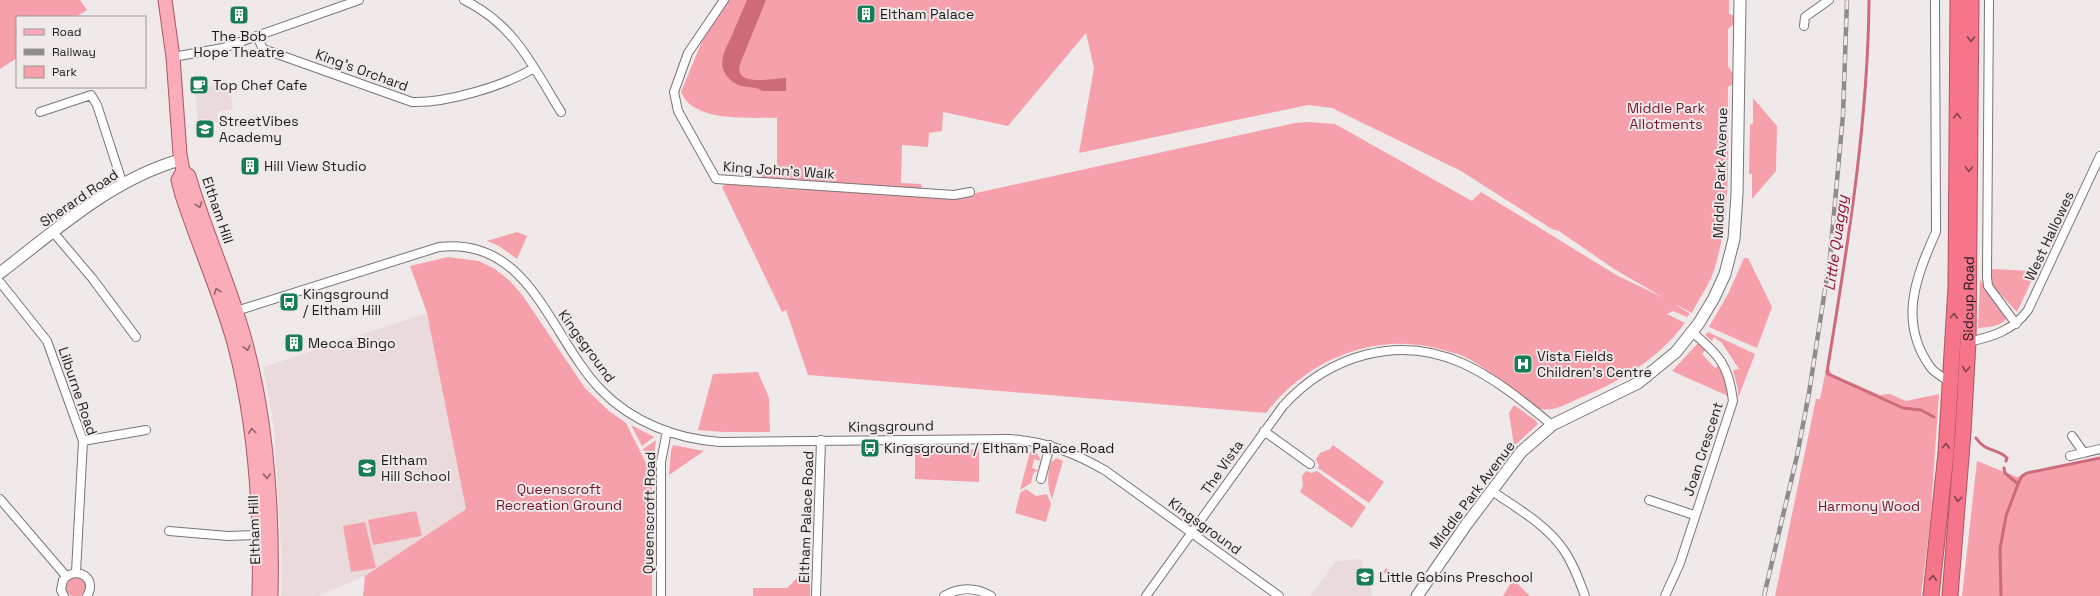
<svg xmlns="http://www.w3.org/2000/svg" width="2100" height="596" font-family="'Space Grotesk',sans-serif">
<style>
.built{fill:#ebdadc}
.green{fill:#f6a0ab}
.water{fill:#cd6b7a}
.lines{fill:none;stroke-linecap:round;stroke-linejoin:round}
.stream{stroke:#cd6b7a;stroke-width:3}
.street-casing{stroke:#7a7474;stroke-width:10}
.secondary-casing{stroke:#7a7474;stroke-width:13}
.primary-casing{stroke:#aa5563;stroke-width:15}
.highway-casing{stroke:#aa5563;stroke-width:17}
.street{stroke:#fff;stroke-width:8}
.secondary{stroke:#fff;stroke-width:11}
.primary{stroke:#faacb9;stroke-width:13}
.highway{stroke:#f6758b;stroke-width:15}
.rail-casing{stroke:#908b8b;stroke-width:4.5}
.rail{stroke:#f0e9e9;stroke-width:3;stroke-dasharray:9;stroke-linecap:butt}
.oneway{stroke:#7f434d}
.oneway2{stroke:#8c636a}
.labels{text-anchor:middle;stroke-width:4;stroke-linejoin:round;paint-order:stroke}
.poi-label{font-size:14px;fill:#1d1a1a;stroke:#f0e9e9;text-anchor:start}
.street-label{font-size:14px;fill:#1d1a1a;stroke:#f0e9e9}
.park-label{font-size:14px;fill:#71162d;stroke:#f0e9e9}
.water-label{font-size:15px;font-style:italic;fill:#8d1236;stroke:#f0e9e9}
</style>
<rect width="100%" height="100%" fill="#f0e9e9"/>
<path class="built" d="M 229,83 L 233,109 L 217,112 L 218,122 L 198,126 L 195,89 Z
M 427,313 L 466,509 L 365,576 L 318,596 L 281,596 L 282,566 L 274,426 L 263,367 Z
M 1361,559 L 1364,568 L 1369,573 L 1372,596 L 1310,596 L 1336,561 Z"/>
<path class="green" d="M 0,0 L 80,0 L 87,10 L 76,17 L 17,17 L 17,58 L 0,69 Z
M 719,0 L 1729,0 L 1729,14 L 1735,16 L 1736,22 L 1728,29 L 1728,66 L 1733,74 L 1734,73 L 1735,83 L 1728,87 C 1727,148 1733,215 1713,273 C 1708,287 1698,300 1692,313 L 1675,304 L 1690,314 L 1687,317 L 1673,311 L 1667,314 L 1685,323 C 1657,360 1621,381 1578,399 C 1566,404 1552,413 1538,408 C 1532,405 1526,399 1521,395 C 1502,382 1484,366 1463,356 C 1457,353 1449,352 1443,350 C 1377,330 1307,359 1266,413 L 808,375 L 786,310 L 782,312 L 722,187 L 726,184 L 787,189 L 848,191 L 953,198 L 1295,123 L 1309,122 L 1335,124 L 1472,201 L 1481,192 L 1618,276 L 1664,298 L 1614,269 L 1559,231 L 1552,229 L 1461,171 L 1332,108 L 1308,105 L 1079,153 L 1094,68 L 1086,33 L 1008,126 L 943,112 L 942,131 L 929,133 L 928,147 L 902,145 L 901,183 L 921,184 L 922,189 L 762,180 L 762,172 L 777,172 L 777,118 C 748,117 694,123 681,92 Z
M 1753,98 L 1777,126 L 1776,171 L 1752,199 L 1752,174 L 1749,174 L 1750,125 L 1753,123 Z
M 517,232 L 527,236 L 517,259 L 499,246 L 487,241 Z
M 448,257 L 479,261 L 495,269 L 510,281 L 523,296 L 585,388 L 609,411 L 626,423 L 652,475 L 652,596 L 363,596 L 365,576 L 466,509 L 427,313 L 410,266 Z
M 1744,258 L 1748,258 L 1772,307 L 1757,348 L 1709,327 L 1728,294 Z
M 1992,269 L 2036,271 L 2017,312 L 1990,283 Z
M 1980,279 L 2006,319 C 1999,327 1988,327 1978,328 Z
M 1708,332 L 1755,354 L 1738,398 L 1738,389 L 1733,370 L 1739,369 L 1722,343 L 1714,337 L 1712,341 L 1705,335 Z
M 1698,343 L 1706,349 L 1702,354 L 1715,368 L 1720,365 L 1729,390 L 1728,396 L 1672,371 Z
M 1827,365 L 1832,374 L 1880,395 L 1890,394 L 1906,401 L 1939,394 L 1930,524 L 1921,596 L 1775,596 L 1816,399 L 1820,399 Z
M 758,372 L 769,398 L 770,432 L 723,432 L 698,430 L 713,374 Z
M 1514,405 L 1535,420 L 1538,424 L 1514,446 L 1509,413 Z
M 631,425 L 654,437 L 642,446 Z
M 656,440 L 652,468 L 643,449 Z
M 673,445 L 704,451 L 669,475 L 671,451 Z
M 1333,445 L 1384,482 L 1369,503 L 1318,468 L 1319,465 L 1316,459 L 1320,453 L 1330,449 Z
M 979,449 L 979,482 L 915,479 L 915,451 Z
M 1030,452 L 1037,453 L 1041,461 L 1034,459 L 1032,468 L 1038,470 L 1033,474 L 1031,483 L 1020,490 Z
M 2100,457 L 2100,596 L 1962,596 L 1977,461 L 2017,477 Z
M 1057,458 L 1063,461 L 1052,499 C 1047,487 1047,475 1051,462 Z
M 1306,471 L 1311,473 L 1317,471 L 1366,507 L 1352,528 L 1300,492 L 1303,486 L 1302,476 Z
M 1026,489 L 1036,496 L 1047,494 L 1051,504 L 1046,522 L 1015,513 L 1020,493 Z
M 416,511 L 422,536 L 373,545 L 368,520 Z
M 365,522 L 376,568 L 351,572 L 343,526 Z
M 1386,568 L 1403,580 L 1402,584 L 1383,572 Z
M 798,577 L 810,577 L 810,596 L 753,596 L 753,588 L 787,588 Z
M66 587a10 10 0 1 1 20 0a10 10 0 1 1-20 0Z
M 1513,579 L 1530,596 L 1503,596 Z"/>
<path class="water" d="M 747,0 L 766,0 L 740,64 C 733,88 774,78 786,78 L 786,91 L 762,91 C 756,85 744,89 736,84 C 713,69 724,53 732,35 C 737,23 742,12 747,0 Z"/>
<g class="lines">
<path class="stream" d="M 1869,0 C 1868,125 1847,249 1827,372 L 1828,374 L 1903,408 L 1921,410 L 1934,417
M 1976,438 C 1986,453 1998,448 2007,458 L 2006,461
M 2018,484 L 2022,476 L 2027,473 L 2100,458
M 2001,596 L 2000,549 L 2006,516 L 2018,484 L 2005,473 L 2004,468"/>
<defs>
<path id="street" d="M 464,0 C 515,25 532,65 561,112
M 724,0 L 688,53 L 674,92 L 678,111 L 716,179 L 954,195 L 970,192
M 1935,0 L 1936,232 C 1915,278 1898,323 1931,368 C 1936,374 1945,378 1951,383
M 1989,0 L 1987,277 L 1988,286 L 2016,324
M 1804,26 L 1805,17 L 1829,0
M 257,36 L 263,49 L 412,102 C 447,103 504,86 534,68
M 173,57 L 223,48 L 359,0
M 40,112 L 91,95 L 97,105 L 123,185
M 53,232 L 92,278 L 136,337
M 0,282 L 47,341 L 83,441 L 76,572
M 233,312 L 439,247 C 530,236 550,337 601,390 C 632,422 676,439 720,442 L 1008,439 C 1045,441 1075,453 1106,471 L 1279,596
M 1968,342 C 1991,337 2013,331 2028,310 L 2100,156
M 1264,431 L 1310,464
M 2072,436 L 2084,453
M 83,441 L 146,430
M 2070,456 L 2100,449
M 1041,479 L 1050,445
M 1492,491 C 1516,508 1546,524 1563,549 C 1573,563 1579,580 1585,596
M 0,499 L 66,576
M 1649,500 L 1694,515
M 169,531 L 228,536 L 259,535
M 64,596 L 61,590 L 63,580 C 77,564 98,579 87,596
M 661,596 L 661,462 L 667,431
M 816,596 L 821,440
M 944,596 C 959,587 976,587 991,596
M 1146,596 L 1283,406 C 1328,356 1397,334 1462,363 C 1495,378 1524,402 1552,425
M 1665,596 L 1680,563 L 1733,401 C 1729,365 1719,355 1692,332"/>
<path id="secondary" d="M 0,273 C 55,231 112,179 180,160
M 1417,596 L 1466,525 L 1521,452 L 1552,425 L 1638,383 L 1676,352 L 1699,323 L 1714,298 L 1725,274 L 1734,239 L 1737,194 L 1740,0"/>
<path id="primary" d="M 165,0 L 173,57 L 180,154 L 183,171
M 183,171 L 189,176 C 205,232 230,284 245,340 C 268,423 273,510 271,596
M 183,171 L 178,180 L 182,195 C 198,245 220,293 234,343 C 256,426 261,511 259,596"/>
<g id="highway">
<path d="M 1931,596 L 1946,453 L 1956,287 L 1958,0"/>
<path id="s1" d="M 1950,596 L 1963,432 L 1968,342 L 1971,0"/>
</g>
</defs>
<use href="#street" class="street-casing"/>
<use href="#secondary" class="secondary-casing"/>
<use href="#primary" class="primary-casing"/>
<use href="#highway" class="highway-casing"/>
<use href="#street" class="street"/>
<use href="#secondary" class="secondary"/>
<use href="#primary" class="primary"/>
<use href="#highway" class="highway"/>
<defs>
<path id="rail" d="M 1764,596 L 1797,456 L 1809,393 L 1830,257 L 1843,115 L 1847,0"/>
</defs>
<use href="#rail" class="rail-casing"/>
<use href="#rail" class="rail"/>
</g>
<defs><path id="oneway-chevron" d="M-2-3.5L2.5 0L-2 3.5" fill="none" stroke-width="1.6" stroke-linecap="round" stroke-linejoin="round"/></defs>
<g class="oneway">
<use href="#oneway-chevron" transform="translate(1971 39) rotate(91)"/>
<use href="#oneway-chevron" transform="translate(1957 116) rotate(-89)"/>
<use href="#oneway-chevron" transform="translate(1969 169) rotate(91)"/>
<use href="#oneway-chevron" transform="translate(1954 316) rotate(-87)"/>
<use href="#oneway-chevron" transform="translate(1966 369) rotate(93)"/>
<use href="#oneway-chevron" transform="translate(1946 446) rotate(-86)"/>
<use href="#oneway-chevron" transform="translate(1958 499) rotate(95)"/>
<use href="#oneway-chevron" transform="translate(1933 578) rotate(-84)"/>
</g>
<g class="oneway2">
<use href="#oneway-chevron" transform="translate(199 205) rotate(70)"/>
<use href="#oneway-chevron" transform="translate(217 291) rotate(-110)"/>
<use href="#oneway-chevron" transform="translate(247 348) rotate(76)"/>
<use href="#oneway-chevron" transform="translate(252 431) rotate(-97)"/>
<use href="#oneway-chevron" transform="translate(267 476) rotate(87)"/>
</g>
<defs>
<symbol id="building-square" viewBox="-11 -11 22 22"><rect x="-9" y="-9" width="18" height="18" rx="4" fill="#177d56" stroke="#f0e9e9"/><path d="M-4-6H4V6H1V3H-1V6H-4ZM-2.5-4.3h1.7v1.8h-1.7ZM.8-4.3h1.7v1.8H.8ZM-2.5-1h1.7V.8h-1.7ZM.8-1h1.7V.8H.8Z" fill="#fff"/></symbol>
<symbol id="cafe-square" viewBox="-11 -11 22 22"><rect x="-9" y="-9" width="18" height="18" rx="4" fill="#177d56" stroke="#f0e9e9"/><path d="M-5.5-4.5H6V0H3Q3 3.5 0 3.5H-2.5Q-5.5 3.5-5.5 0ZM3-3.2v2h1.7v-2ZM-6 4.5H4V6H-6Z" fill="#fff"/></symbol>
<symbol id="school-square" viewBox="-11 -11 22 22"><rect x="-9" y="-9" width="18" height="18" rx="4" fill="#177d56" stroke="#f0e9e9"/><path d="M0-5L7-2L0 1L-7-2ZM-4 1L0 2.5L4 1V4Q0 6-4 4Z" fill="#fff"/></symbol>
<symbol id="bus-square" viewBox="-11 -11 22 22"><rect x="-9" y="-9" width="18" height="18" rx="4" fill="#177d56" stroke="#f0e9e9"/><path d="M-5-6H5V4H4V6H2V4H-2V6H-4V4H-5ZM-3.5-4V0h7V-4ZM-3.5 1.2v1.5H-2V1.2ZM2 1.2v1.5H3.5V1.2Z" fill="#fff"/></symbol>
<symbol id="hospital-square" viewBox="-11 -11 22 22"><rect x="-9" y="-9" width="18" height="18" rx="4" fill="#177d56" stroke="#f0e9e9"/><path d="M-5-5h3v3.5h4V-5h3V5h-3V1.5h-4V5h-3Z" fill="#fff"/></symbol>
</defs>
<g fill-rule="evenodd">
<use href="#building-square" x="855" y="3" width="22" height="22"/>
<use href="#building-square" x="228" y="4" width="22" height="22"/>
<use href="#cafe-square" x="188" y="74" width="22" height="22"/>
<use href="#school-square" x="194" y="118" width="22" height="22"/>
<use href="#building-square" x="239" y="155" width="22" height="22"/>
<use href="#bus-square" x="278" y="291" width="22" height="22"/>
<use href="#building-square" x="283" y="332" width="22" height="22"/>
<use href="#hospital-square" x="1512" y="353" width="22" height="22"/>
<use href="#bus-square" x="859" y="437" width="22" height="22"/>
<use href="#school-square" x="356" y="457" width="22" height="22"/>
<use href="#school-square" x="1354" y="566" width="22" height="22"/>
</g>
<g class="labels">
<g class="poi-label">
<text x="880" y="19">Eltham Palace</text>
<text x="239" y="41" text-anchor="middle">The Bob<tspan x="239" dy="16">Hope Theatre</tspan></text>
<text x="213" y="90">Top Chef Cafe</text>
<text x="219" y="126">StreetVibes<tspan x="219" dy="16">Academy</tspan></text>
<text x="264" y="171">Hill View Studio</text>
<text x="303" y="299">Kingsground<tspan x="303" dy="16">/ Eltham Hill</tspan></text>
<text x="308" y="348">Mecca Bingo</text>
<text x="1537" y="361">Vista Fields<tspan x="1537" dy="16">Children’s Centre</tspan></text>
<text x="884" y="453">Kingsground / Eltham Palace Road</text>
<text x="381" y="465">Eltham<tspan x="381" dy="16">Hill School</tspan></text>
<text x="1379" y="582">Little Gobins Preschool</text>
</g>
<g class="street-label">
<text transform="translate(362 70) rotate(20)" y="5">King's Orchard</text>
<text transform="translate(779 170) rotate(4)" y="5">King John's Walk</text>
<text transform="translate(1720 173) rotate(-88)" y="5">Middle Park Avenue</text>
<text transform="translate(79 198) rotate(-34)" y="5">Sherard Road</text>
<text transform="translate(218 210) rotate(71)" y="5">Eltham Hill</text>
<text transform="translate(2049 236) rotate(-65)" y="5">West Hallowes</text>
<text dy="5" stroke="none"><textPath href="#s1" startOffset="298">Sidcup Road</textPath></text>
<text transform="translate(587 346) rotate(54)" y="5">Kingsground</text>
<text transform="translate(78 391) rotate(71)" y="5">Lilburne Road</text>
<text transform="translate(891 426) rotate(-1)" y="5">Kingsground</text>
<text transform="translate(1703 449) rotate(-72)" y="5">Joan Crescent</text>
<text transform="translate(1222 467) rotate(-55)" y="5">The Vista</text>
<text transform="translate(1472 495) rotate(-53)" y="5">Middle Park Avenue</text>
<text transform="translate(649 513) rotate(-89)" y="5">Queenscroft Road</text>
<text transform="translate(806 517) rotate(-88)" y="5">Eltham Palace Road</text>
<text transform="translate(1205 526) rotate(36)" y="5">Kingsground</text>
<text transform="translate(254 530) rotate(-92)" y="5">Eltham Hill</text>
</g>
<g class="park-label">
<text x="1666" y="113">Middle Park<tspan x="1666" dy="16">Allotments</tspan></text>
<text x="559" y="494">Queenscroft<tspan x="559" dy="16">Recreation Ground</tspan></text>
<text x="1869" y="511">Harmony Wood</text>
</g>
<g class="water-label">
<text transform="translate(1836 243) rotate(-82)" y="5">Little Quaggy</text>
</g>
</g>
<rect x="16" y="16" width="130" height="72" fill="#f0e9e9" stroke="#9c9696"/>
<rect x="24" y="29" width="20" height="6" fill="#faacb9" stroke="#9c9696"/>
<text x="52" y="36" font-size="12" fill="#1d1a1a">Road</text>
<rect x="24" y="49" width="20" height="6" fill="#908b8b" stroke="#9c9696"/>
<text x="52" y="56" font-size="12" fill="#1d1a1a">Railway</text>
<rect x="24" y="66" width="20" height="12" fill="#f6a0ab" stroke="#9c9696"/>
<text x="52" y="76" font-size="12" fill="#1d1a1a">Park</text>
</svg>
